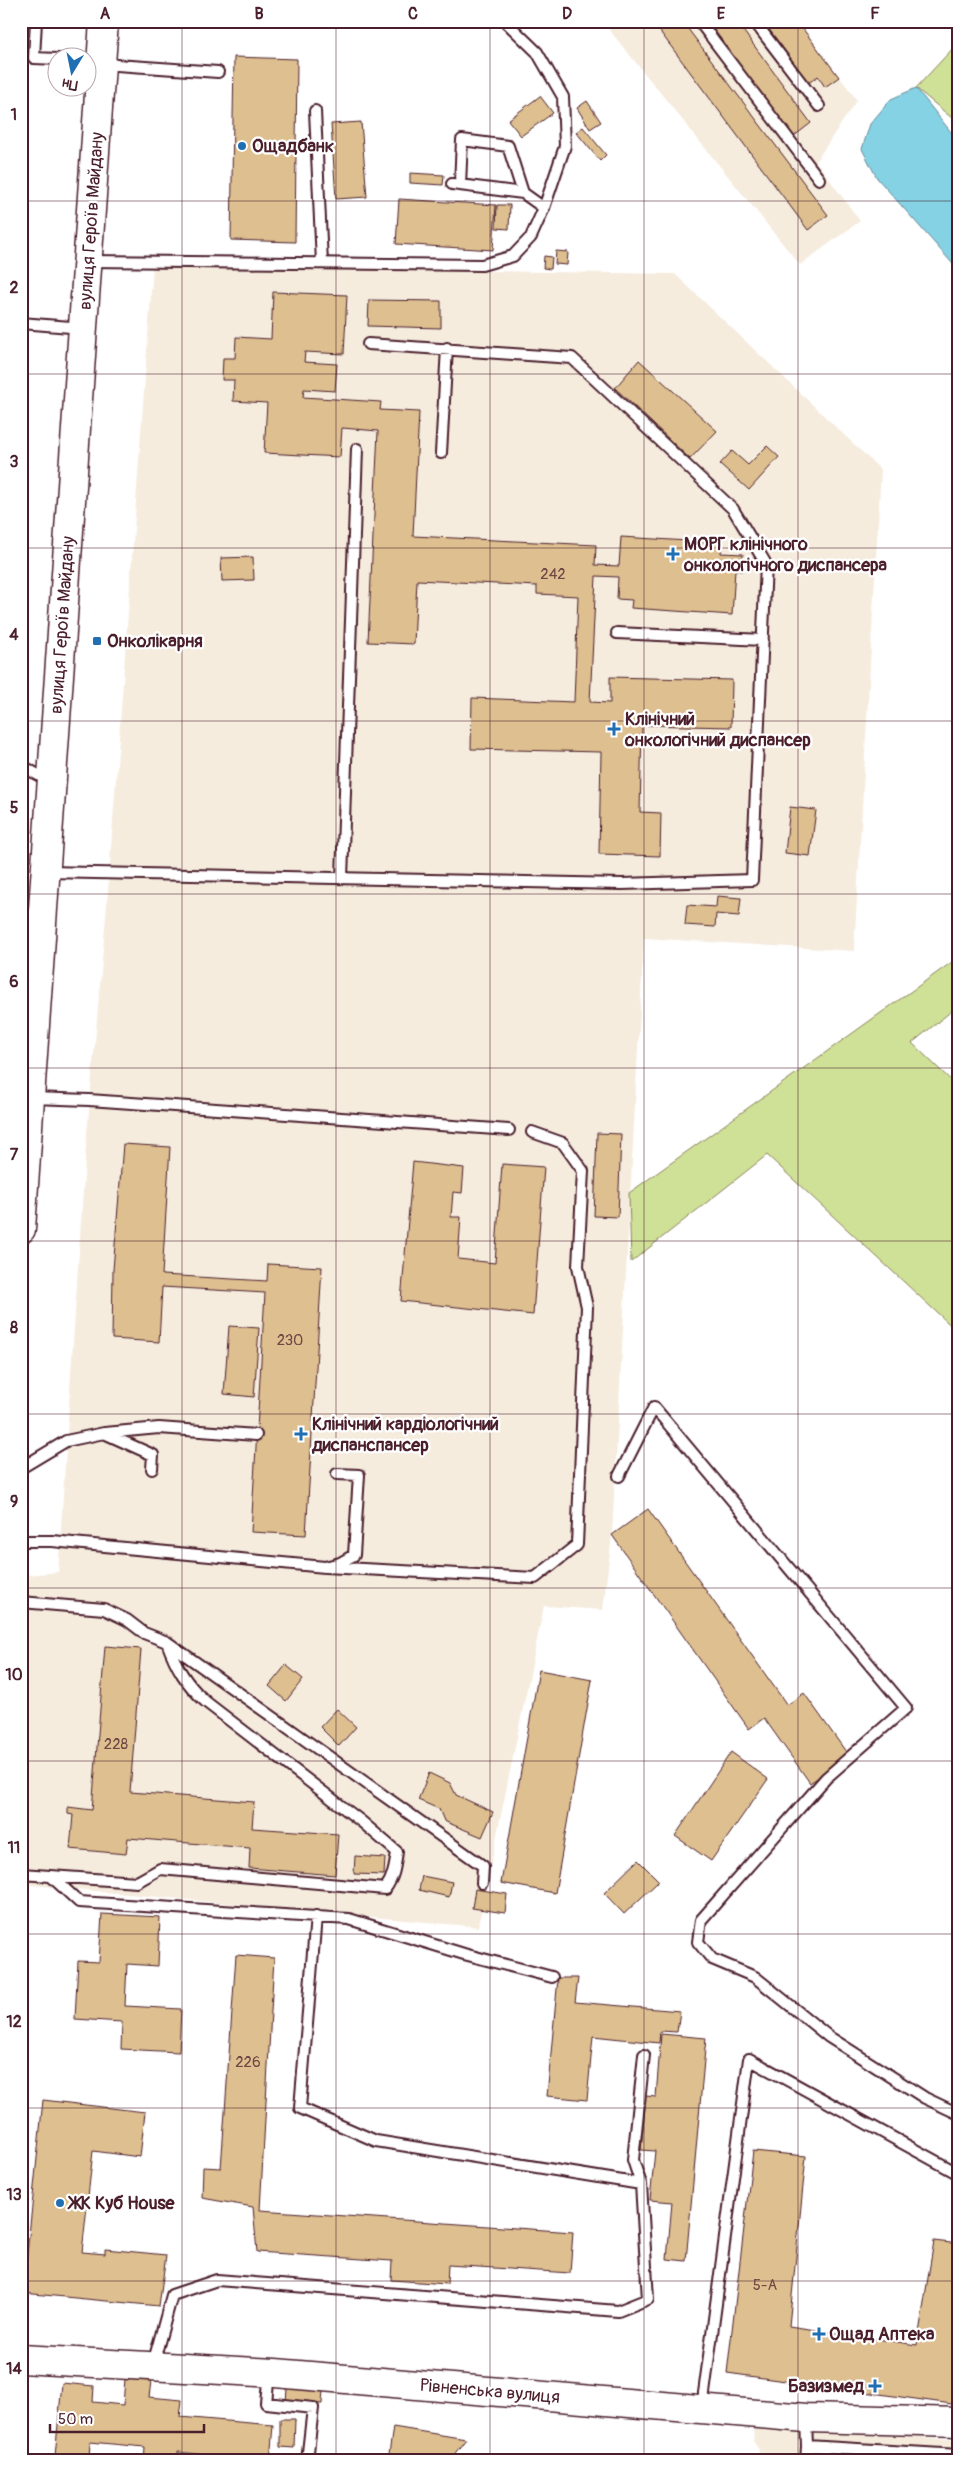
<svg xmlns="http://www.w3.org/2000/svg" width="980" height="2482" font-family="Pangolin,sans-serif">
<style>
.built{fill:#f5ecde}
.green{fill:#cfe196;stroke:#8c8060}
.water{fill:#84d2e3;stroke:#6d8a99}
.building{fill:#ddbf90;stroke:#4a1f2b}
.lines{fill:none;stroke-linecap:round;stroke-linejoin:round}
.lane-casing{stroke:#4a1f2b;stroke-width:14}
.secondary-casing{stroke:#4a1f2b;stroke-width:31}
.primary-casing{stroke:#4a1f2b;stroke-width:31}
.lane{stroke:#fff;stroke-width:10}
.secondary{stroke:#fff;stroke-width:28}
.primary{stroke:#fff;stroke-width:28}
.grid{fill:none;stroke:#4a1f2b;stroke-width:1;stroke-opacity:0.55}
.poi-dot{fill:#1f6fb2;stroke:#fff;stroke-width:2}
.labels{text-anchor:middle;stroke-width:4.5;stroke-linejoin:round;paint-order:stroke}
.number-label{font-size:15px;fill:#6f4744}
.poi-label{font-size:18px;font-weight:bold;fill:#4a1f2b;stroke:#fff;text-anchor:start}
.street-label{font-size:18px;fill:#4a1f2b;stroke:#fff}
.neatline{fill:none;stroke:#4a1f2b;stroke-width:2}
.grid-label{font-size:16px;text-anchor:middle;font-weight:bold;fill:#4a1f2b}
</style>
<rect width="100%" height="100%" fill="#fff"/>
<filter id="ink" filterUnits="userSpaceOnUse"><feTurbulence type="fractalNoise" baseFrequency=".02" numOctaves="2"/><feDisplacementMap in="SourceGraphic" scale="10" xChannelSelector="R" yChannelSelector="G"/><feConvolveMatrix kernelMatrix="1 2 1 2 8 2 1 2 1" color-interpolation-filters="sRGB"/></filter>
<g filter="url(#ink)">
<path class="built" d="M 602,21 L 797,21 L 857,100 L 816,161 L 860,221 L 800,265 Z
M 153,266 L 675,274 L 881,470 L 854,951 L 644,938 L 612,1535 L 603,1610 L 544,1606 L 478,1927 L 21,1884 L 21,1658 L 28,1575 L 58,1572 L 86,1145 L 107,904 Z
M 755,2425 L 959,2440 L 959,2461 L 758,2461 L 759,2450 L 753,2441 Z"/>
<path class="green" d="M 955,46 L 959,50 L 959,124 L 916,88 Z
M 959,957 L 959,1005 L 912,1043 L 959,1088 L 959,1333 L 767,1155 L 631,1262 L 629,1193 Z"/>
<path class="water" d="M 916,88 L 959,142 L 959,271 L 877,178 L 862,149 L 870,124 L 891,99 Z"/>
<path class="building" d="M 652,21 L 682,21 L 828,215 L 808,230 Z
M 705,21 L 736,21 L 811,123 L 793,137 Z
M 763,21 L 797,21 L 839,77 L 825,87 L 818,76 L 807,84 L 794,69 L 797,67 Z
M 234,57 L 297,59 L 295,242 L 231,240 Z
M 540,96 L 553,113 L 521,136 L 508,120 Z
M 587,101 L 601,122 L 590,129 L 577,108 Z
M 361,122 L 367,197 L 336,199 L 331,124 Z
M 583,127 L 606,155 L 600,161 L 576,132 Z
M 410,173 L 444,175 L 443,185 L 410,183 Z
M 399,199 L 496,205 L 493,250 L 396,244 Z
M 497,205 L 510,205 L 509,229 L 496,228 Z
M 556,251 L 568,252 L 567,265 L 555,264 Z
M 544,256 L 552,257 L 551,269 L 543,268 Z
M 273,292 L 347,295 L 344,354 L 305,352 L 304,362 L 337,364 L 335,391 L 304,389 L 303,397 L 381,402 L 380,410 L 419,412 L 413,536 L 596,545 L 595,565 L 619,566 L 621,537 L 722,543 L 721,553 L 743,554 L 742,571 L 735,570 L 732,615 L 631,608 L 632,600 L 617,599 L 618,577 L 596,576 L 590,702 L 610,703 L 610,677 L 732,680 L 731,727 L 642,725 L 640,812 L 661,813 L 660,856 L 599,854 L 601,752 L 471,749 L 472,698 L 574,702 L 578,596 L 537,594 L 537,586 L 417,580 L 414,644 L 368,642 L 378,431 L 342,428 L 340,457 L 264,453 L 267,403 L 233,401 L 234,380 L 222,380 L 223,358 L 235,358 L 236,337 L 271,339 Z
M 369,300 L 441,301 L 441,328 L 368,326 Z
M 639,360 L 717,431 L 690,459 L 615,388 Z
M 767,446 L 779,457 L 749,490 L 720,464 L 732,451 L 748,465 Z
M 253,557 L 254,580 L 222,581 L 221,558 Z
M 790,807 L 816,810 L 810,856 L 785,853 Z
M 717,896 L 741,898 L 739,916 L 716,914 L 715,927 L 685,925 L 687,905 L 716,907 Z
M 597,1133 L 621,1134 L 618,1217 L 594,1216 Z
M 123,1144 L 170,1147 L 162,1275 L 267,1281 L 268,1264 L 322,1267 L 306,1535 L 251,1532 L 265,1293 L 162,1287 L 159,1342 L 112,1339 L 113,1270 Z
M 413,1162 L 464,1168 L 462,1193 L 453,1192 L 451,1217 L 461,1217 L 458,1259 L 495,1263 L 502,1164 L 544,1167 L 533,1315 L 401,1301 Z
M 229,1326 L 259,1328 L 254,1397 L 224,1394 Z
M 648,1509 L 787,1705 L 804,1693 L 849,1756 L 810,1783 L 764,1718 L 749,1729 L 612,1535 Z
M 105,1646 L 141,1649 L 130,1792 L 254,1802 L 252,1828 L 338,1834 L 335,1875 L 249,1868 L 250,1848 L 128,1838 L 126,1854 L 70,1849 L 73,1815 L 68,1814 L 68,1807 L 92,1810 Z
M 286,1665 L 303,1679 L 286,1701 L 269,1686 Z
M 539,1670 L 592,1680 L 555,1893 L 501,1883 Z
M 337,1709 L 356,1727 L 339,1746 L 320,1727 Z
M 731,1752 L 768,1779 L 711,1861 L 675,1836 Z
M 429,1773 L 450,1783 L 456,1795 L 493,1812 L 482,1837 L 444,1821 L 439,1809 L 418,1800 Z
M 355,1856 L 385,1858 L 384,1875 L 354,1874 Z
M 638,1860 L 659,1881 L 624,1914 L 604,1893 Z
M 422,1876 L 452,1882 L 449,1897 L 419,1890 Z
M 475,1889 L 507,1894 L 505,1913 L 472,1908 Z
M 102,1914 L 160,1917 L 158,1966 L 127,1964 L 125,2006 L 181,2009 L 179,2052 L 121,2049 L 122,2022 L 75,2019 L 78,1961 L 99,1962 Z
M 236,1955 L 274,1958 L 260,2210 L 573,2232 L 570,2273 L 448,2265 L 447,2284 L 391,2280 L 392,2261 L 257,2252 L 253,2207 L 202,2198 L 203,2167 L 221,2168 Z
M 558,1978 L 578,1978 L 575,2002 L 680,2011 L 677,2032 L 660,2031 L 659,2043 L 593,2036 L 587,2100 L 547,2096 Z
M 661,2034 L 706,2038 L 686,2261 L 667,2259 L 672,2202 L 650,2200 L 655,2151 L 641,2150 L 646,2096 L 656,2097 Z
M 43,2100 L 145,2112 L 140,2157 L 93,2151 L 82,2252 L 105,2254 L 105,2249 L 166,2255 L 159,2306 L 23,2293 Z
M 753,2151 L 806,2156 L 789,2326 L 917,2345 L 934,2241 L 959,2244 L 959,2405 L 727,2373 Z
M 125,2379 L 151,2381 L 149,2397 L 182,2400 L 180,2417 L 273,2425 L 270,2461 L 178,2452 L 178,2461 L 144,2461 L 145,2447 L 90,2442 L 89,2459 L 55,2456 L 62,2383 L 94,2386 L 93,2402 L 123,2405 Z
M 287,2388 L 323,2390 L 322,2404 L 286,2402 Z
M 280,2419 L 295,2419 L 294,2448 L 280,2447 Z
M 393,2427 L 466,2439 L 449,2461 L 388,2461 Z"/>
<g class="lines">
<defs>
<path id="lane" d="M 36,21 L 34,58 L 58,59
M 505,21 L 537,52 L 563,97 L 565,146 L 544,208
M 699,21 L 819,179
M 754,21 L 819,106
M 102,64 L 218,72
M 315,111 L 322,263
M 452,184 L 523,193
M 89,261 L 482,265 L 513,256 L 531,237 L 544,208 L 523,193 L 508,146 L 462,140 L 460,185
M 21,323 L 83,328
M 441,453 L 447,348
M 617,633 L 763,640
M 21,765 L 50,782
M 47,872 L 622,884 L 752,880 L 766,564 L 733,509 L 572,358 L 368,344
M 342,878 L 357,449
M 32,1098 L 89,1100 L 509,1130
M 105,1433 L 159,1428 L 256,1435
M 21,1468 L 66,1441 L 104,1433 L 153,1455 L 152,1469
M 619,1476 L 654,1407 L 906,1708 L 826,1778 L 701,1920 L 698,1942 L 712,1959 L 755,1977 L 829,2037 L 925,2098 L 959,2114
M 21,1541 L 52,1541 L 325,1567 L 340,1563 L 354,1555 L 359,1475 L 337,1474
M 325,1567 L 535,1578 L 577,1545 L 587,1307 L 578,1266 L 583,1171 L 563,1143 L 532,1132
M 21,1602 L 104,1609 L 127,1620 L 144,1633 L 167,1642 L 483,1866 L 482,1883
M 21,1874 L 137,1882 L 160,1869 L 385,1889 C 394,1877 395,1866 397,1852 L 362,1822 L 206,1702 C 186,1684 176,1667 167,1642
M 52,1877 L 79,1902 L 349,1919 L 464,1954 L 552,1977
M 316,1916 L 300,2108 L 376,2141 L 641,2184
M 153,2364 L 172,2295 L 217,2280 L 618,2311 L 648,2299 L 641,2184 L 633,2160 L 644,2055
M 273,2375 L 268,2382 L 266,2403 L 313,2408 L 307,2461
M 702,2408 L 749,2059 L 959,2174
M 806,2420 L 807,2446
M 806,2461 L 807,2446 L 959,2455"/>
<path id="secondary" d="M 21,2359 L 275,2373 L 806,2418 L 959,2422"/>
<path id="primary" d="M 21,1229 L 104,21"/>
</defs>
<use href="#lane" class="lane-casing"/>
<use href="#secondary" class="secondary-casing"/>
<use href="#primary" class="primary-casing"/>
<use href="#lane" class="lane"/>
<use href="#secondary" class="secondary"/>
<use href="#primary" class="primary"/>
</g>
</g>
<path class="grid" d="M 182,21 L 182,2461M 336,21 L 336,2461M 490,21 L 490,2461M 644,21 L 644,2461M 798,21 L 798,2461M 21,201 L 959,201M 21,374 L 959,374M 21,548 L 959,548M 21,721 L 959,721M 21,894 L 959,894M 21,1068 L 959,1068M 21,1241 L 959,1241M 21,1414 L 959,1414M 21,1588 L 959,1588M 21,1761 L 959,1761M 21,1934 L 959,1934M 21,2108 L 959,2108M 21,2281 L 959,2281"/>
<g class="poi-dot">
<circle cx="242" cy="146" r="5"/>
<path d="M670.5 546.5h5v5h5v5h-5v5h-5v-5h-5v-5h5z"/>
<rect x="92" y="636" width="10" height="10" rx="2.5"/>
<path d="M611.5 721.5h5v5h5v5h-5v5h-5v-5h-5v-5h5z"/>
<path d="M298.5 1426.5h5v5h5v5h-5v5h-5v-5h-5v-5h5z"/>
<circle cx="60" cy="2203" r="5"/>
<path d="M816.5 2326.5h5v5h5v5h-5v5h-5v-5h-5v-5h5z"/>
<path d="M872.5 2378.5h5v5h5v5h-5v5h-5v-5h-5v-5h5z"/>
</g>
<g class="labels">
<g class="number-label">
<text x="553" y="579">242</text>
<text x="290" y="1345">230</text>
<text x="116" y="1749">228</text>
<text x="248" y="2067">226</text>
<text x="765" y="2290">5-A</text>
</g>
<g class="poi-label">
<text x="252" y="152">Ощадбанк</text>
<text x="684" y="550">МОРГ клінічного<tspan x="684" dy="21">онкологічного диспансера</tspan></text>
<text x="107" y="647">Онколікарня</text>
<text x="625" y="725">Клінічний<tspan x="625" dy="21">онкологічний диспансер</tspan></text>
<text x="312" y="1430">Клінічний кардіологічний<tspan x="312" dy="21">диспанспансер</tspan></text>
<text x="70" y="2209">ЖК Куб House</text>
<text x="829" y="2340">Ощад Аптека</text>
<text x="864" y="2392" text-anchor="end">Базизмед</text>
</g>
<g class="street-label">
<text transform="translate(91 221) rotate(-86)" y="6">вулиця Героїв Майдану</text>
<text transform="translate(62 625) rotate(-86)" y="6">вулиця Героїв Майдану</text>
<text transform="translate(490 2391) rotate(5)" y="6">Рівненська вулиця</text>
</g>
</g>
<rect width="980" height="2482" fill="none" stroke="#fff" stroke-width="55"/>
<g transform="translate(72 72) rotate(190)"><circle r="24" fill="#ffffff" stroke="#b7a5aa"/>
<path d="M0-4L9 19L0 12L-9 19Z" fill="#1f6fb2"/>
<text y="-8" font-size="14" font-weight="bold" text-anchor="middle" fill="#4a1f2b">Пн</text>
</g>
<path d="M50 2424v8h154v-8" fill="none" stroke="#4a1f2b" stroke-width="2.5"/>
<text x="58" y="2424" font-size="15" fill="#4a1f2b" stroke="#ffffff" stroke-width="4" paint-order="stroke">50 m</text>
<rect x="28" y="28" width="924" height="2426" class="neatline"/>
<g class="grid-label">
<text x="105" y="19">A</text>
<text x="259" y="19">B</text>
<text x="413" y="19">C</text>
<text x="567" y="19">D</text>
<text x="721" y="19">E</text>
<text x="875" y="19">F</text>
<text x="14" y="120">1</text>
<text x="14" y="293">2</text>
<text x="14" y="467">3</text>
<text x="14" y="640">4</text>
<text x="14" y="813">5</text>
<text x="14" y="987">6</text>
<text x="14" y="1160">7</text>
<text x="14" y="1333">8</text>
<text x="14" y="1507">9</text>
<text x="14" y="1680">10</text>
<text x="14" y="1853">11</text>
<text x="14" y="2027">12</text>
<text x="14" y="2200">13</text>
<text x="14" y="2374">14</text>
</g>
</svg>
